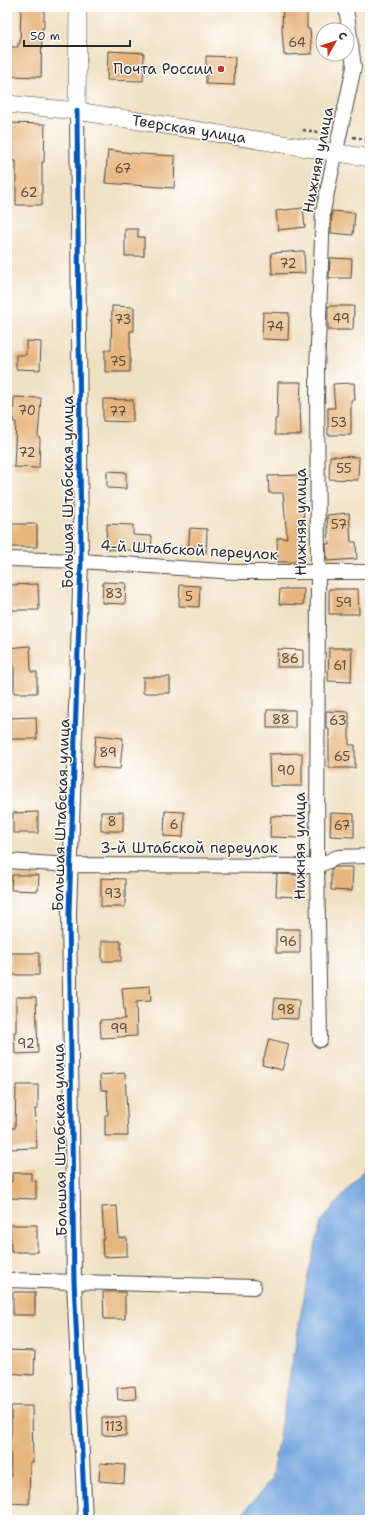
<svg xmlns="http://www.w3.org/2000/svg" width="377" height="1527" font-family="'Shantell Sans',sans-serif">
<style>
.water{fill:#73a4de;stroke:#4f6884}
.building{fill:#e7b67f}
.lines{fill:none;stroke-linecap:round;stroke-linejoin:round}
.minor-casing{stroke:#494642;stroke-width:16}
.major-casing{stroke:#494642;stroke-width:18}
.path{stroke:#494642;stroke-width:2.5;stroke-dasharray:3 3;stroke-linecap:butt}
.minor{stroke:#fff;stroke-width:14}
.major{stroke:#fff;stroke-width:17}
.cycleway-casing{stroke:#fff;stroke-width:8}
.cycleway{stroke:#0057b8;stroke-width:5}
.poi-dot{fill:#c8321e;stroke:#fff;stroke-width:1.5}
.labels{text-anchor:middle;stroke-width:3;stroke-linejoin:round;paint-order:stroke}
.number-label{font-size:13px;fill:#5a4e40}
.poi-label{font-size:15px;fill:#2b2b2b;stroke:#fff;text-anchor:end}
.street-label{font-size:15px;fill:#2b2b2b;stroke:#fff}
</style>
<rect width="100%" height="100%" fill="#fff"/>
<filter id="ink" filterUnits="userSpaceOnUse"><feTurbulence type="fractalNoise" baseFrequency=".025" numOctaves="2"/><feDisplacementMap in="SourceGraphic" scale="8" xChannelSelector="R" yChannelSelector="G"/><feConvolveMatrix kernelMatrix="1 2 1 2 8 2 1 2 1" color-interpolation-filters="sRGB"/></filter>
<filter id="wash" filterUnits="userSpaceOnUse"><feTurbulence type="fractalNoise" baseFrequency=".012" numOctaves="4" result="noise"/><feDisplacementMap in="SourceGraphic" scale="16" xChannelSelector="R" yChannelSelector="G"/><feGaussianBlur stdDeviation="0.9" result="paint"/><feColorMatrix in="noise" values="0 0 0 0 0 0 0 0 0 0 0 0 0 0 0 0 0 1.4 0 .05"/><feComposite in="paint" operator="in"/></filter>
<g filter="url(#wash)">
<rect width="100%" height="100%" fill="#f1e1c4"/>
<path class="water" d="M 370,1162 L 370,1520 L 237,1520 L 271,1480 L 308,1275 L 321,1222 Z"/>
<g id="blocks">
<path class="building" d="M 21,7 L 44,7 L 44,28 L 42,28 L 41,77 L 7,76 L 8,47 L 18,47 L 18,43 L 20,43 Z
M 283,7 L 307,7 L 307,29 L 310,29 L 312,54 L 284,55 L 282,30 Z
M 108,51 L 144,53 L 143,81 L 107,80 Z
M 206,56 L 235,57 L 234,85 L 206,84 Z
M 7,123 L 45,124 L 44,162 L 42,162 L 42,205 L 16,205 L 16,161 L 7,160 Z
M 108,150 L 140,154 L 175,156 L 174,188 L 105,183 Z
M 303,208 L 305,227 L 278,230 L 276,211 Z
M 332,211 L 355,213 L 353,235 L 331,233 Z
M 125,229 L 138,229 L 138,237 L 144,237 L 144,256 L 125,256 Z
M 304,251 L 305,273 L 272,274 L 271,253 Z
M 330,258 L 352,259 L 351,278 L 329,278 Z
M 112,306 L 134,307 L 134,331 L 130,331 L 130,372 L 105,372 L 105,350 L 111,350 Z
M 328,306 L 354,306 L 353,330 L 328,330 Z
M 263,312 L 289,313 L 288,340 L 262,339 Z
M 26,341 L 41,342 L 40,370 L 16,369 L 16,355 L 26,355 Z
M 278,382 L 301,382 L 300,403 L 301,435 L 275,435 L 275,419 L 277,419 Z
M 354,383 L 355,400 L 351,400 L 351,435 L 328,435 L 328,408 L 335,408 L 333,384 Z
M 14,397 L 41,398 L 38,437 L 40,438 L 39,468 L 14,467 L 16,422 L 13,422 Z
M 103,399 L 133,400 L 133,422 L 103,421 Z
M 330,456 L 359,457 L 358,480 L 329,479 Z
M 107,471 L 126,472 L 126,489 L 107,488 Z
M 302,475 L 304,523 L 304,562 L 278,562 L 277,538 L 287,538 L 283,493 L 269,493 L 268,476 Z
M 349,513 L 351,542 L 356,542 L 357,559 L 327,561 L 326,544 L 329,544 L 327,515 Z
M 9,524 L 37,524 L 37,547 L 8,547 Z
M 107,524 L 133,525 L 133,535 L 152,536 L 151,551 L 106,549 Z
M 190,528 L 207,529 L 206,554 L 188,553 Z
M 103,582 L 126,583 L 125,604 L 102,603 Z
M 38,584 L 39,610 L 11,610 L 10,585 Z
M 180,585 L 200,586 L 199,607 L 179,606 Z
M 280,589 L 304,589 L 303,605 L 279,604 Z
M 329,589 L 358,589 L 359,614 L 329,614 Z
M 30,646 L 31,672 L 37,672 L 37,693 L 14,693 L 14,664 L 7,664 L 7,648 Z
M 329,648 L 352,648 L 351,682 L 328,681 Z
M 278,649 L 303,650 L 303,667 L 277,667 Z
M 143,677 L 170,677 L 170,693 L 143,693 Z
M 267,710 L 295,710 L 295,728 L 267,728 Z
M 326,711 L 349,712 L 349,745 L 355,745 L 355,768 L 329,768 L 329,729 L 326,729 Z
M 36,717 L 37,739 L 9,739 L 9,718 Z
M 96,735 L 123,738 L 120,769 L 93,767 Z
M 302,753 L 302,786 L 270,786 L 269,754 Z
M 165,811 L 184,812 L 183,837 L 164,836 Z
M 38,812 L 38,833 L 13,833 L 13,813 Z
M 101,812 L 123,812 L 123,831 L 101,831 Z
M 331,813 L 354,814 L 354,837 L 330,836 Z
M 271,816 L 302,817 L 302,838 L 270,837 Z
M 336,867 L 353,867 L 352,891 L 331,890 L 331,869 Z
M 277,874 L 302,875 L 301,897 L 276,896 Z
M 12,875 L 39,875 L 38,891 L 11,890 Z
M 101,878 L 125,879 L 125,907 L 101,907 Z
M 276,929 L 300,929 L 300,953 L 276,953 Z
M 102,941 L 121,941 L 121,961 L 102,961 Z
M 10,953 L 39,953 L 39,975 L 10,975 Z
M 150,986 L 151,1001 L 136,1002 L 137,1036 L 101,1038 L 100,1020 L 125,1019 L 122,988 Z
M 16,997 L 36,997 L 38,1053 L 15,1054 L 14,1032 L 16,1032 Z
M 275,998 L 299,1000 L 298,1019 L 273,1018 Z
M 269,1039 L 289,1044 L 282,1070 L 262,1065 Z
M 125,1073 L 128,1136 L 105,1136 L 105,1115 L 108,1115 L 107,1090 L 101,1090 L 100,1075 Z
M 16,1085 L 38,1085 L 38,1109 L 35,1109 L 37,1148 L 9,1149 L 8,1128 L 15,1128 Z
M 12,1173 L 31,1173 L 31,1180 L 36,1181 L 36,1199 L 9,1198 L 9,1182 L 12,1182 Z
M 117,1206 L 119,1238 L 127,1238 L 127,1256 L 103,1257 L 102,1239 L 104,1239 L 102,1207 Z
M 10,1225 L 37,1225 L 37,1252 L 11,1252 Z
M 13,1292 L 35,1292 L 35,1315 L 13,1315 Z
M 103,1292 L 125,1292 L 125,1319 L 104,1319 Z
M 7,1350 L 35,1351 L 34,1375 L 7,1373 Z
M 135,1386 L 136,1399 L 118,1400 L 117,1388 Z
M 11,1406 L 32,1406 L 33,1462 L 30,1462 L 29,1504 L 7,1503 L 7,1477 L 11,1477 L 10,1438 L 11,1438 Z
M 102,1417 L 126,1417 L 126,1436 L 102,1435 Z
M 100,1463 L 125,1465 L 124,1483 L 99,1481 Z"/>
</g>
</g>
<g filter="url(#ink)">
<use href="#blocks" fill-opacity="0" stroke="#494642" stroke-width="1"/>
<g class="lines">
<defs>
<path id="minor" d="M 77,111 L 81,561 L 69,913 L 74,1281 L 85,1520
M 7,559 L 81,561 L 235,572 L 370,572
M 7,861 L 71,865 L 317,866 L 338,857 L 370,856
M 320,1040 L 317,866 L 318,572 L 317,370 L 323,211 L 354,67 L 346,7
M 7,1280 L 254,1287"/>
<path id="major" d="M 7,104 L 77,111 L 370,158
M 77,111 L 78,7"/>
</defs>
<use href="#minor" class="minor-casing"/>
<use href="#major" class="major-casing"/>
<path class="path" d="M 303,130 L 326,133
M 353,137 L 370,140"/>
<use href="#minor" class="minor"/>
<use href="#major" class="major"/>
<defs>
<path id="cycleway" d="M 77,111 L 81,561 L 69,913 L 74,1281 L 85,1520"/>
</defs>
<use href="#cycleway" class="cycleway-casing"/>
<use href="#cycleway" class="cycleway"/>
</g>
</g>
<circle class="poi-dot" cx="221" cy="69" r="4"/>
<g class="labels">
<g class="number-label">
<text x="297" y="47">64</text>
<text x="123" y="173">67</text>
<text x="29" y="197">62</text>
<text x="288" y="268">72</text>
<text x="341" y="323">49</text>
<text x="123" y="324">73</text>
<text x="275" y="331">74</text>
<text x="118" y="366">75</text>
<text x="27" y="415">70</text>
<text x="118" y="416">77</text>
<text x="339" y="427">53</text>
<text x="27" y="457">72</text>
<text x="344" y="473">55</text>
<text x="339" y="529">57</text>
<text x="114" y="598">83</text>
<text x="189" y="601">5</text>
<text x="344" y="607">59</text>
<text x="290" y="663">86</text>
<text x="340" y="670">61</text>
<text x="281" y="724">88</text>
<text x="338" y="725">63</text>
<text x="108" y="757">89</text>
<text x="342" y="761">65</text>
<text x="286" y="775">90</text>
<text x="112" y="826">8</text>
<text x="174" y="829">6</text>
<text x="342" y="830">67</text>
<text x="113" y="898">93</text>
<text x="288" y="946">96</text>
<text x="286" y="1014">98</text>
<text x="119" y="1033">99</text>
<text x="26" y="1048">92</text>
<text x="114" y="1431">113</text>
</g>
<g class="poi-label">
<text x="213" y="74">Почта России</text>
</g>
<g class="street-label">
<text transform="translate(189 129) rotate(9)" y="5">Тверская улица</text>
<text transform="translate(318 160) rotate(-79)" y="5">Нижняя улица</text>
<text transform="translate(68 492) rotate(-90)" y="5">Большая Штабская улица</text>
<text transform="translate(301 522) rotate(-90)" y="5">Нижняя улица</text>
<text transform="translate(189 550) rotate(3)" y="5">4-й Штабской переулок</text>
<text transform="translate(61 815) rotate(-88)" y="5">Большая Штабская улица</text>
<text transform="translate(300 846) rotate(-90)" y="5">Нижняя улица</text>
<text x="189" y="853">3-й Штабской переулок</text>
<text transform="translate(60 1140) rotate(-91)" y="5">Большая Штабская улица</text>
</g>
</g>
<rect width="377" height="1527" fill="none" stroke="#fff" stroke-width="24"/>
<g transform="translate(335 42) rotate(51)"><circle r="19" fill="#ffffff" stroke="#aaaaaa"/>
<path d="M0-3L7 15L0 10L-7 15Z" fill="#c8321e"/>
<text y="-6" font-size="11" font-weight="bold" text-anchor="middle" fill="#2b2b2b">С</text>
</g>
<path d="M24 40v6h106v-6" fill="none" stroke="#2b2b2b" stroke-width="2"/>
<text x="30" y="40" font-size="12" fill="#2b2b2b" stroke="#ffffff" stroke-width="3" paint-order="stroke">50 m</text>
</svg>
